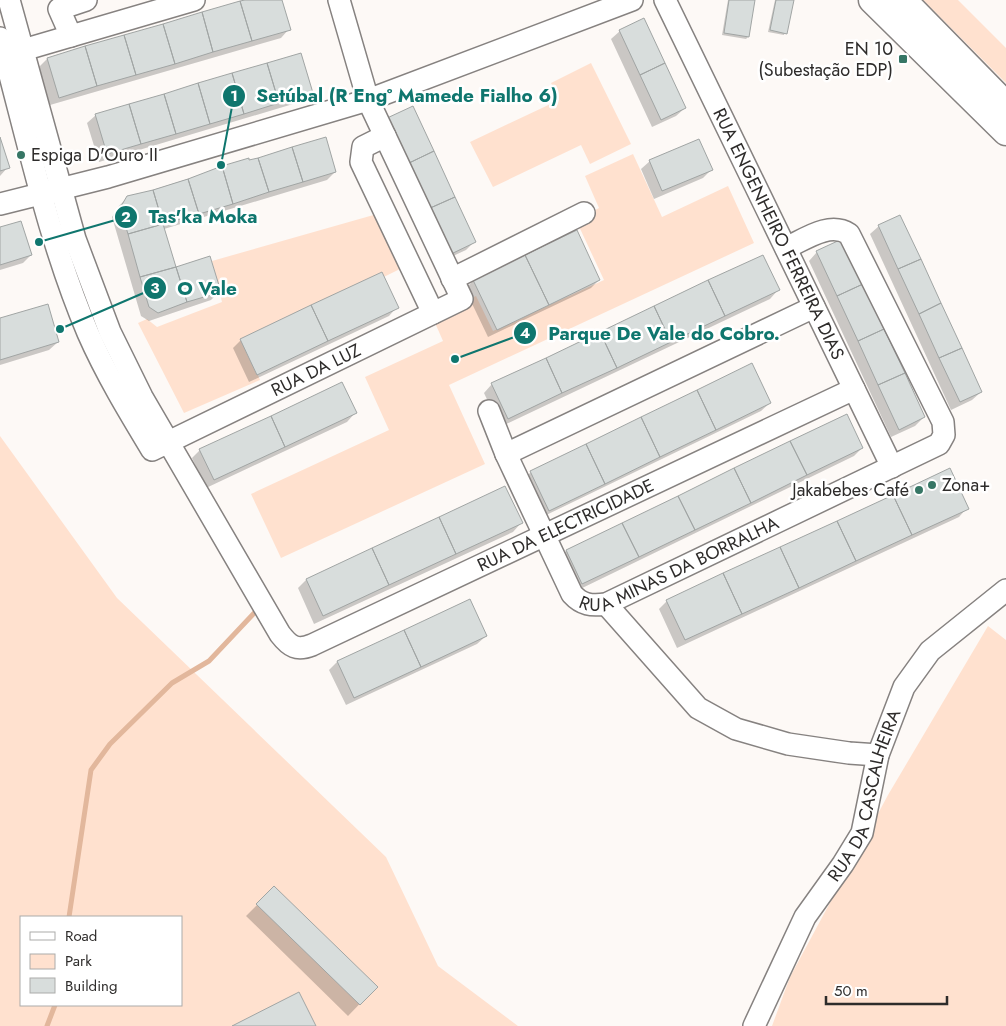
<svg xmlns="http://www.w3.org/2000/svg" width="1006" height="1026" font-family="Jost,sans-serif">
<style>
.green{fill:#ffe1cf;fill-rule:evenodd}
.shadow{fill:#0003}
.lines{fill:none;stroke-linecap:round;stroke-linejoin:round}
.stream{stroke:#e2b79c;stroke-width:5}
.building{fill:#d8dddc;stroke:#a1a5a4}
.minor-casing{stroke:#868280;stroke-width:24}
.major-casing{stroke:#868280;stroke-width:29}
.minor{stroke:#fff;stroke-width:21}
.major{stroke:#fff;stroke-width:26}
.poi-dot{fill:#367665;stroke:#fff;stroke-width:2}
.labels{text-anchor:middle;stroke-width:5;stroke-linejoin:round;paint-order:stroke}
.poi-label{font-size:18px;fill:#2e2c2b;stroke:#fff;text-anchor:end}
.street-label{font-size:18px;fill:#2e2c2b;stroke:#fff}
.leader{fill:none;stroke:#0f766e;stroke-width:2}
.callout-dot{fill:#0f766e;stroke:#fff;stroke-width:2}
.mark-label{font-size:15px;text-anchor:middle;font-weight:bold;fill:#fff}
.callout-label{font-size:19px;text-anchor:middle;font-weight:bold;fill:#0f766e;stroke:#fff;stroke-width:5;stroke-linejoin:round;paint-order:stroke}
</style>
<rect width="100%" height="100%" fill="#fdf9f6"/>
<path class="green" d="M 923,0 L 958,0 L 1006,48 L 1006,83 Z
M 591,63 L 631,144 L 590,164 L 581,145 L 493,187 L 470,142 L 559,100 L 551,83 Z
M 633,154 L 662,217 L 728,186 L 754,243 L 449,385 L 485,464 L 281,558 L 251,494 L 389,430 L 365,377 L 443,341 L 432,316 L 476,296 L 493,331 L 604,280 L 576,220 L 599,208 L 585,176 Z
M 377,214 L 402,268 L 246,345 L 260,380 L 184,413 L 138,323 L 147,319 L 157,327 L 222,302 L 212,261 Z
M 0,436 L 117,598 L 386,857 L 438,966 L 518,1026 L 0,1026 ZM 21,917 L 181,917 L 181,1005 L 21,1005 Z
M 988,626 L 1006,640 L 1006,1026 L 772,1026 L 790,977 L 888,795 Z"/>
<path class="shadow" d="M 249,0 L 281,0 L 289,29 L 281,38 L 50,105 L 39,67 L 47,59 Z
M 728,0 L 754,0 L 748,37 L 746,39 L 722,35 Z
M 775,0 L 792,0 L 784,35 L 768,32 Z
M 620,31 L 685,108 L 676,116 L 652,127 L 611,39 Z
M 311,93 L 303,101 L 99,162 L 87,123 L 96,115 Z
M 378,128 L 474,242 L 466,250 L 440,262 Z
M 0,141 L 8,167 L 0,176 Z
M 248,160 L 249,162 L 335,172 L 327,180 L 164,229 L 175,268 L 219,292 L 211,300 L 149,321 L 141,316 L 112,217 L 119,206 L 127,198 Z
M 650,161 L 711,170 L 703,178 L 654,199 L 641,169 Z
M 879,226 L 981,392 L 972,400 L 951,410 L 870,234 Z
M 0,229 L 31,255 L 23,263 L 0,270 Z
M 576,232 L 599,280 L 591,288 L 488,337 L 465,289 L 473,281 Z
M 817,252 L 924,417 L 915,426 L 891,437 L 809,261 Z
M 778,290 L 770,299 L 500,427 L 484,393 L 492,384 Z
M 397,307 L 389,316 L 249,382 L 233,348 L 241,340 Z
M 0,320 L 58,342 L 49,350 L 0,365 Z
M 770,403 L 761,411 L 540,518 L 522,481 L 531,472 Z
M 355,413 L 347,422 L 206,488 L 192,458 L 200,450 Z
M 846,415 L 862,448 L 854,456 L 574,592 L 558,559 L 566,551 Z
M 967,508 L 959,517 L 677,648 L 659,609 L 667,601 Z
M 521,523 L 513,532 L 314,624 L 298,588 L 306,580 Z
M 486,636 L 477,644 L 346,705 L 329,670 L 337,662 Z
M 274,888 L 376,987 L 348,1016 L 246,916 Z"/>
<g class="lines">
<path class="stream" d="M 69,917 L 91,770 L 110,744 L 172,683 L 209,661 L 257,610
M 47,1026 L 55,1005"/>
</g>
<path class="building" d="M 245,0 L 282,0 L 291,30 L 252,41 L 240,1 Z
M 729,0 L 755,0 L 749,37 L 724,33 Z
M 776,0 L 794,0 L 787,34 L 770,30 Z
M 240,1 L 252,41 L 213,52 L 202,12 Z
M 202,12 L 213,52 L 175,64 L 163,24 Z
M 644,18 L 665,63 L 640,75 L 619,30 Z
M 163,24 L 175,64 L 136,75 L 124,35 Z
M 124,35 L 136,75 L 97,86 L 85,46 Z
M 85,46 L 97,86 L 59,98 L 47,58 Z
M 301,53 L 313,93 L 279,103 L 267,63 Z
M 267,63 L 279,103 L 244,114 L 232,73 Z
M 665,63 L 686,108 L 661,120 L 640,75 Z
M 232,73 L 244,114 L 210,124 L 198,83 Z
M 198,83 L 210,124 L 176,134 L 164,94 Z
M 164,94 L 176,134 L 141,144 L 129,104 Z
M 129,104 L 141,144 L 107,154 L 95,114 Z
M 413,106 L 434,151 L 407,164 L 385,119 Z
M 0,137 L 10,168 L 0,171 Z
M 326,137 L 336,172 L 303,182 L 292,147 Z
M 699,139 L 713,170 L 662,191 L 649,160 Z
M 292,147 L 303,182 L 269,192 L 258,158 Z
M 434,151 L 455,197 L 428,209 L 407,164 Z
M 249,158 L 249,160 L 258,158 L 269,192 L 233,204 L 222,166 Z
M 222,166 L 233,204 L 199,214 L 188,179 Z
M 188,179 L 199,214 L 163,224 L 153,190 Z
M 153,190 L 163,224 L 128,234 L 120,208 L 127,196 Z
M 455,197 L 476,242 L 449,255 L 428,209 Z
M 900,215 L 921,259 L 898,269 L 878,225 Z
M 21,221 L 32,255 L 0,265 L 0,227 Z
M 163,224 L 176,267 L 140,277 L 128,234 Z
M 577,230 L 600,280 L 549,305 L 525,255 Z
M 842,239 L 863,284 L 837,296 L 816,251 Z
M 525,255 L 549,305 L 497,330 L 473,280 Z
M 763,255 L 780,290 L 725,316 L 708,280 Z
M 210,256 L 221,292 L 187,302 L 176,267 Z
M 921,259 L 941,303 L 919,314 L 898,269 Z
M 176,267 L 187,302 L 158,313 L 149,307 L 140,277 Z
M 382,272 L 399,308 L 328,341 L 311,305 Z
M 708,280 L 725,316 L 671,342 L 654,306 Z
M 863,284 L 884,329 L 858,341 L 837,296 Z
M 941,303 L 962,348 L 939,358 L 919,314 Z
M 48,304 L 59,342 L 0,360 L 0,318 Z
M 311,305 L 328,341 L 257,375 L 240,339 Z
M 654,306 L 671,342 L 617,368 L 600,332 Z
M 884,329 L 905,373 L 878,385 L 858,341 Z
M 600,332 L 617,368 L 562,393 L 546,358 Z
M 962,348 L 982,392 L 960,402 L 939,358 Z
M 546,358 L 562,393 L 508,419 L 491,383 Z
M 752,363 L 771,403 L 716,430 L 697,390 Z
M 905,373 L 925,417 L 899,430 L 878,385 Z
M 342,382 L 357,413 L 285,447 L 271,416 Z
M 697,390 L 716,430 L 660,457 L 641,417 Z
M 847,414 L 863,448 L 807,475 L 790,441 Z
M 271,416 L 285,447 L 214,480 L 199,449 Z
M 641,417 L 660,457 L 605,484 L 586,444 Z
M 790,441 L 807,475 L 751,503 L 734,468 Z
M 586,444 L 605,484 L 549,511 L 530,471 Z
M 734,468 L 751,503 L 695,530 L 678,496 Z
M 950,468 L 969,509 L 912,535 L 893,495 Z
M 505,486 L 523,523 L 456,554 L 439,517 Z
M 893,495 L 912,535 L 856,561 L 837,521 Z
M 678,496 L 695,530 L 639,557 L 622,523 Z
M 439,517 L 456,554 L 389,585 L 372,548 Z
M 837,521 L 856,561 L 799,588 L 780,547 Z
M 622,523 L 639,557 L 582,584 L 566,550 Z
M 780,547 L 799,588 L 742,614 L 723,573 Z
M 372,548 L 389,585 L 323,616 L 306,579 Z
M 723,573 L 742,614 L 685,640 L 666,600 Z
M 470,599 L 487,636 L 421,667 L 404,630 Z
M 404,630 L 421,667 L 354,698 L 337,661 Z
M 274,886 L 378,987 L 360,1005 L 256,904 Z
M 299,992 L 316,1026 L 232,1026 Z"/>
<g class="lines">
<defs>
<g id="minor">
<path id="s1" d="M 9,0 L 75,239 L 110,332 L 142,397 L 280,634 C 290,647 297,651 312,645 L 854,389"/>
<path id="s2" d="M 665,0 L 892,467"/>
<path d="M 71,36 L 59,9 L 86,0"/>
<path id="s3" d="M 0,38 C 27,136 48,239 88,333 C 106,374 129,412 152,450 L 462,299 L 368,100 L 339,0"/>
<path d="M 23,50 L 194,0"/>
<path d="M 385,136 L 363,147 L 361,162 L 433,313"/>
<path d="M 0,204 L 108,177 L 368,100 L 632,0"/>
<path d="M 452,279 L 584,213"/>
<path id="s4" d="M 489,411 L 506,454 L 572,594 C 582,605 591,606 606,604 L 939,444 L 944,435 L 943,422 L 849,234 C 829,221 804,240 786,248"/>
<path d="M 506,454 L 814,307"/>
<path d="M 606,604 L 698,708 L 736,729 L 788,744 L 849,753 L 878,755"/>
<path id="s5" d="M 754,1026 L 805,917 L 843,864 L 862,833 L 878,755 L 904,687 L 930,651 L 1006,590"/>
</g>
<path id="major" d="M 872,0 L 1006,132
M 903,0 L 1006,105"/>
</defs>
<use href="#minor" class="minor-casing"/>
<use href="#major" class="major-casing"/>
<use href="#minor" class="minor"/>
<use href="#major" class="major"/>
</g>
<g class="poi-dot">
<rect x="898" y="54" width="10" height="10" rx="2.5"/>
<circle cx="21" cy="155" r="5"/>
<circle cx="932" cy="485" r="5"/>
<circle cx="919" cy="490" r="5"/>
</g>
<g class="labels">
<g class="poi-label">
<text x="893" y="55">EN 10<tspan x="893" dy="21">(Subestação EDP)</tspan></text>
<text x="31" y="161" text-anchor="start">Espiga D'Ouro II</text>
<text x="942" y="491" text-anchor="start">Zona+</text>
<text x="909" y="496">Jakabebes Café</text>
</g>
<g class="street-label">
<text dy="6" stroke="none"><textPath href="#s2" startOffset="260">RUA ENGENHEIRO FERREIRA DIAS</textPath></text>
<text dy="6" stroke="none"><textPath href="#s3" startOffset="624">RUA DA LUZ</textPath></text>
<text dy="6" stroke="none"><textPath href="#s1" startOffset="1012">RUA DA ELECTRICIDADE</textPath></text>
<text dy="6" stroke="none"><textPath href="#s4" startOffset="320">RUA MINAS DA BORRALHA</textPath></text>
<text dy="6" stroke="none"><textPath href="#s5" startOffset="258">RUA DA CASCALHEIRA</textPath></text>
</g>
</g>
<path class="leader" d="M221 165L234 96M39 242L126 217M60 329L155 288M455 359L525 333"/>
<g class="callout-dot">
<circle cx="221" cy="165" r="5"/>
<circle cx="39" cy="242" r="5"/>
<circle cx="60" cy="329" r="5"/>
<circle cx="455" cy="359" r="5"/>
<circle cx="234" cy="96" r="12"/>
<circle cx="126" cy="217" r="12"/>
<circle cx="155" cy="288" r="12"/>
<circle cx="525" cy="333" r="12"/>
</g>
<g class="mark-label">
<text x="234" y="101">1</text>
<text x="126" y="222">2</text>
<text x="155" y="293">3</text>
<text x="525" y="338">4</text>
</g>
<g class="callout-label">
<text x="407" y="102">Setúbal (R Engº Mamede Fialho 6)</text>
<text x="203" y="223">Tas'ka Moka</text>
<text x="207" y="295">O Vale</text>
<text x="664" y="340">Parque De Vale do Cobro.</text>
</g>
<rect x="20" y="916" width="162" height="90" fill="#ffffff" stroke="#ababaa"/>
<rect x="30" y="932" width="25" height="8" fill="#ffffff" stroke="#ababaa"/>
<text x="65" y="941" font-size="15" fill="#2e2c2b">Road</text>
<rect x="30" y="954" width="25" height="15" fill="#ffe1cf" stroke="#ababaa"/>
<text x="65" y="966" font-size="15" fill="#2e2c2b">Park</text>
<rect x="30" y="978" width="25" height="15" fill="#d8dddc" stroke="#ababaa"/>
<text x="65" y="991" font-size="15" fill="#2e2c2b">Building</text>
<path d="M826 996v8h121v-8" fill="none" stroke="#2e2c2b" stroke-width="2.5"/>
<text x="834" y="996" font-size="15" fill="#2e2c2b" stroke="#ffffff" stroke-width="4" paint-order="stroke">50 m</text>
</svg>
